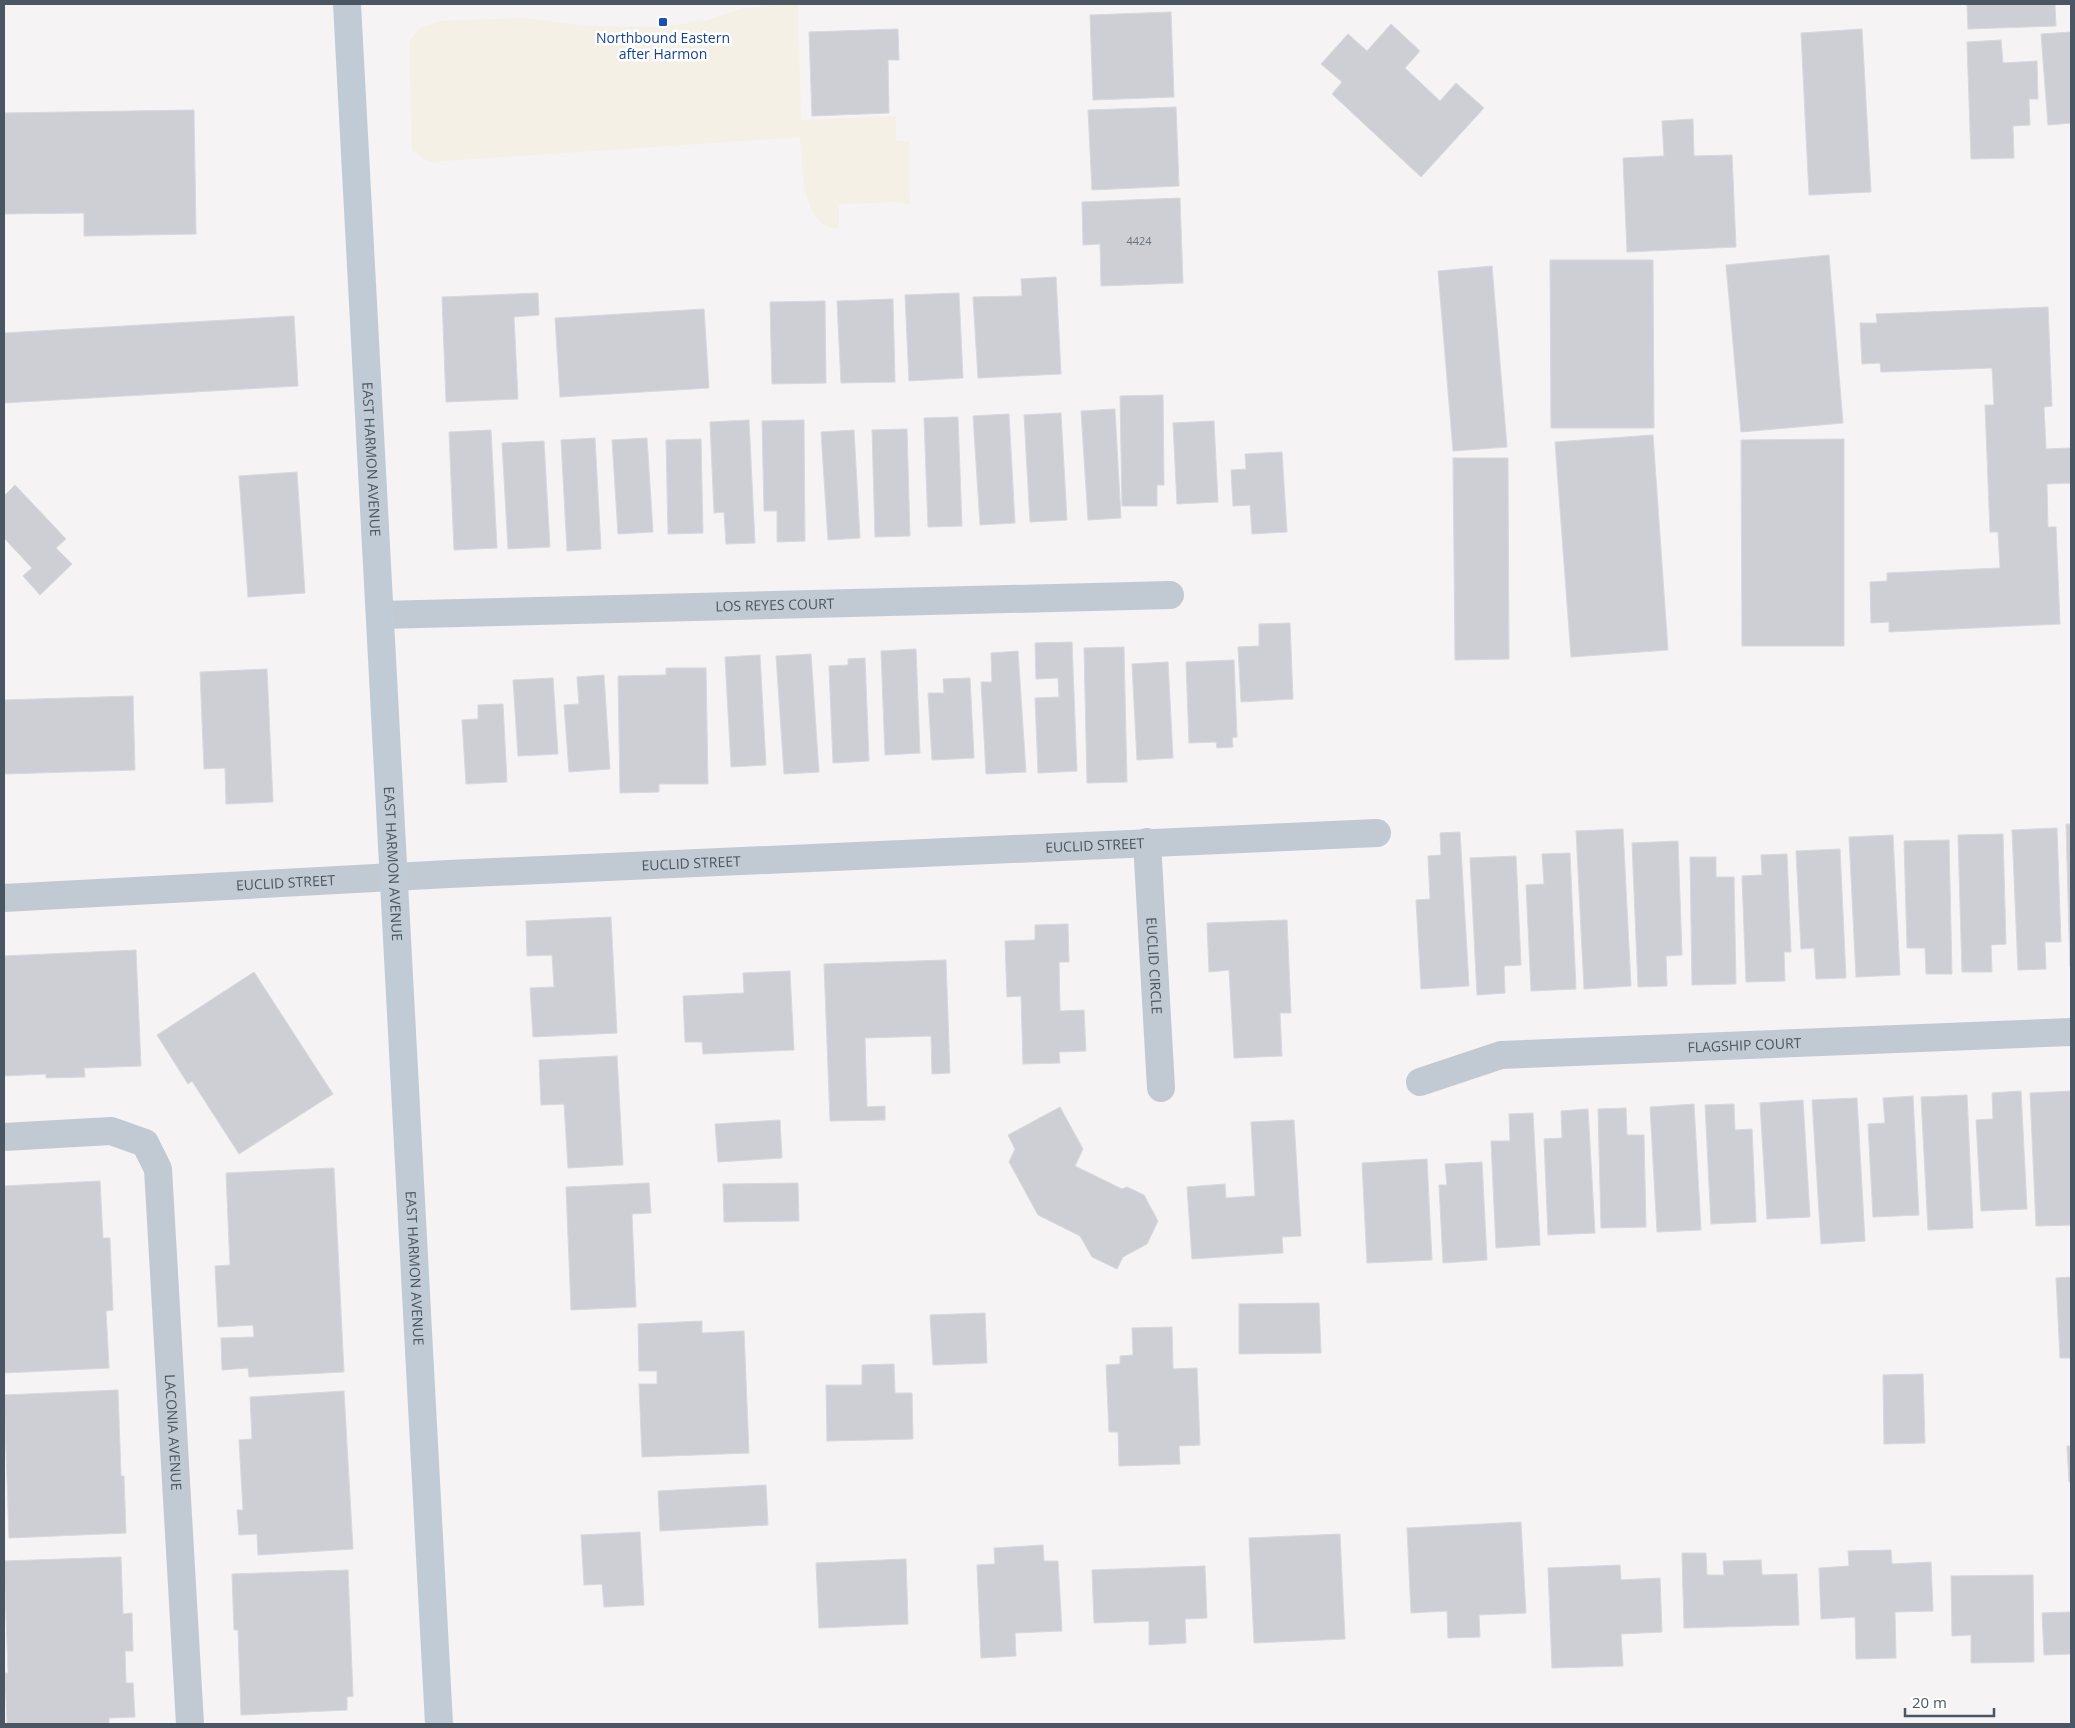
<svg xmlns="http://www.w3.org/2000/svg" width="2075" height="1728" font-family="'Open Sans',sans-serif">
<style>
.sand{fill:#f5f0e5}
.building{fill:#cdcfd5;stroke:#d7d9de}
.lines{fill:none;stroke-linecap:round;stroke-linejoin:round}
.minor{stroke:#c1cad2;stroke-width:28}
.secondary{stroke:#c1cbd6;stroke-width:28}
.transit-dot{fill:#1a4fb4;stroke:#fff;stroke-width:2}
.labels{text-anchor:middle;stroke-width:5;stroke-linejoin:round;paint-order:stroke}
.number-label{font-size:11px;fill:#6b747e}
.transit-label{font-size:14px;fill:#164399;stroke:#fff}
.street-label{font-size:14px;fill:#4a5661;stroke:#fff}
</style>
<rect width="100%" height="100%" fill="#f5f3f3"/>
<path class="sand" d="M 798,4 L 801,120 L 896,116 L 896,141 L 909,141 L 910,205 L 899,202 L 839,204 L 839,228 C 800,229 803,163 800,137 L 429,162 L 412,150 L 409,42 L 419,29 L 440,21 L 524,18 L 589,26 L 663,27 L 708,20 L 743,8 Z"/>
<path class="building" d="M 1967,4 L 2055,4 L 2056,26 L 1968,29 Z
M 1171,12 L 1174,97 L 1093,100 L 1090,15 Z
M 1391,24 L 1420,51 L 1405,68 L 1440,101 L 1456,83 L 1484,108 L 1421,177 L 1332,94 L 1342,82 L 1321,64 L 1348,34 L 1367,51 Z
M 898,29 L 899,60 L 888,60 L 889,113 L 812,116 L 809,32 Z
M 1862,29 L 1871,192 L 1809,195 L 1801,33 Z
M 2071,32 L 2071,123 L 2048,125 L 2041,34 Z
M 2001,40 L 2003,63 L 2037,61 L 2038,99 L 2029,99 L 2030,125 L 2013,126 L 2014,158 L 1971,159 L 1967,42 Z
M 1176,107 L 1179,186 L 1092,190 L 1088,110 Z
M 194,110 L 196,234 L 84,236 L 84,213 L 4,214 L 4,113 Z
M 1693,119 L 1694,156 L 1732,155 L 1736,247 L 1627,252 L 1623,158 L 1664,156 L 1662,121 Z
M 1180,198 L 1183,283 L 1101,286 L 1100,244 L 1083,245 L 1082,202 Z
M 1829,255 L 1843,423 L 1741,432 L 1726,265 Z
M 1550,260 L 1653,260 L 1654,428 L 1551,428 Z
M 1492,266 L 1507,447 L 1453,451 L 1438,271 Z
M 1056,277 L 1061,374 L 978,378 L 973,297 L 1022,296 L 1021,279 Z
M 538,293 L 539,315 L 514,317 L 518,399 L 446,402 L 442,297 Z
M 959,293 L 963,378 L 909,381 L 905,295 Z
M 893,299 L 895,382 L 841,383 L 837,301 Z
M 825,301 L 826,383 L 772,384 L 770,302 Z
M 2048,307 L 2052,406 L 2044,407 L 2046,449 L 2071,448 L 2071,483 L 2047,484 L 2048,527 L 2056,527 L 2060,624 L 1889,632 L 1889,622 L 1871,623 L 1870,582 L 1887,581 L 1887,573 L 2000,568 L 1998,532 L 1990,532 L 1985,405 L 1994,405 L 1992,368 L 1881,372 L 1880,363 L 1862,364 L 1860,323 L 1877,323 L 1876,314 Z
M 704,309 L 709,388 L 560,397 L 555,318 Z
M 294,316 L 298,386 L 4,403 L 4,333 Z
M 1163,395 L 1164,485 L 1157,485 L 1157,506 L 1122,506 L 1120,396 Z
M 1115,409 L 1121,518 L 1088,520 L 1081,411 Z
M 1061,413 L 1067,520 L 1030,522 L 1024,415 Z
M 1009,414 L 1015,523 L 980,525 L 973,416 Z
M 958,417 L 962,526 L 928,527 L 924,418 Z
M 749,420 L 755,543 L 726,544 L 724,512 L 714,513 L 710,422 Z
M 804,420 L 805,541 L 777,542 L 777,511 L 764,511 L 762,421 Z
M 1214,421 L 1218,502 L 1177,504 L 1173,423 Z
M 907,429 L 910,536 L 875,537 L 872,430 Z
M 491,430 L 497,548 L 454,550 L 449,432 Z
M 854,430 L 860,538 L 828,540 L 821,432 Z
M 1653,435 L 1668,650 L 1571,657 L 1555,442 Z
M 595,438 L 601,549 L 567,551 L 561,440 Z
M 647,438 L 653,532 L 618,534 L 612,440 Z
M 701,439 L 703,533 L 668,534 L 666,440 Z
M 1844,439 L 1844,646 L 1742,646 L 1741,440 Z
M 544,441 L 550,547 L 508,549 L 502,443 Z
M 1282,452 L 1287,532 L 1252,534 L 1250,505 L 1233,506 L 1231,470 L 1246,469 L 1245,454 Z
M 1453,458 L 1508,458 L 1509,659 L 1455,660 Z
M 297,472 L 305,593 L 248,597 L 239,476 Z
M 15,485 L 66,539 L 56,548 L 72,564 L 40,595 L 23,576 L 32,568 L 4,538 L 4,496 Z
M 1290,623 L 1293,699 L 1241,702 L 1238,647 L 1259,646 L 1259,624 Z
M 1072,642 L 1077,771 L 1038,773 L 1035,698 L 1059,697 L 1058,678 L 1036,679 L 1035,643 Z
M 1124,647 L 1127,782 L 1087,783 L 1084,648 Z
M 916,649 L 920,753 L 885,755 L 881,651 Z
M 1018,651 L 1026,772 L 986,774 L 981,682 L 992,682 L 991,653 Z
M 811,654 L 819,772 L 784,774 L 776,656 Z
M 760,655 L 766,765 L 731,767 L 725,657 Z
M 865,658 L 869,761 L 833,763 L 829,666 L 848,665 L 848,659 Z
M 1234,660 L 1237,737 L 1232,738 L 1233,747 L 1217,748 L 1216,742 L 1189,743 L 1186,662 Z
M 1168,662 L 1173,758 L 1137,760 L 1132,664 Z
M 666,668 L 706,668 L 708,784 L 659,784 L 659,792 L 620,793 L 618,676 L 666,675 Z
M 267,669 L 273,802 L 226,804 L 225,768 L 204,769 L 200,672 Z
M 604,675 L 610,769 L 569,772 L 564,705 L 579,704 L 577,677 Z
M 553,678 L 558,754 L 518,756 L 513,680 Z
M 970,678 L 974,758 L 932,760 L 928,693 L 944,693 L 943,679 Z
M 133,696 L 135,770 L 4,774 L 4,700 Z
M 503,704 L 507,782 L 466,784 L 462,720 L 478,719 L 478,705 Z
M 2066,824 L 2071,824 L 2071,967 L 2070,967 Z
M 2057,828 L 2061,942 L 2045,942 L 2046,969 L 2018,970 L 2012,830 Z
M 1623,829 L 1631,986 L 1584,989 L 1576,831 Z
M 1460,832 L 1469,986 L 1421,989 L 1416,900 L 1430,899 L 1428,856 L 1441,855 L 1440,833 Z
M 2003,834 L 2006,944 L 1991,945 L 1992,972 L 1962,972 L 1958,835 Z
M 1893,835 L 1900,975 L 1856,977 L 1849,837 Z
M 1949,840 L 1952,974 L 1926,974 L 1925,948 L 1907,948 L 1904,841 Z
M 1678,841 L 1682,955 L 1666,956 L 1667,986 L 1638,987 L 1632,843 Z
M 1840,849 L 1846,978 L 1816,979 L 1814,948 L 1801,949 L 1796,851 Z
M 1570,853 L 1576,989 L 1531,991 L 1526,885 L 1544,884 L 1542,854 Z
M 1787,854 L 1791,952 L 1784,952 L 1785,981 L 1746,982 L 1742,876 L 1762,875 L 1761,855 Z
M 1516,856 L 1521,965 L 1504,966 L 1505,993 L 1477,995 L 1470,858 Z
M 1690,857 L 1716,857 L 1716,877 L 1734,877 L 1736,984 L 1692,985 Z
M 611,917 L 617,1033 L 533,1037 L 530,988 L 554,987 L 552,955 L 527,956 L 526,921 Z
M 1287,920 L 1291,1013 L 1280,1013 L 1282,1056 L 1234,1058 L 1229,970 L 1209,972 L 1207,923 Z
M 1068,924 L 1069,962 L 1059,962 L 1060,1011 L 1084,1010 L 1086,1051 L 1059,1052 L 1060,1063 L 1023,1064 L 1021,996 L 1007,997 L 1005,941 L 1035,940 L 1035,925 Z
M 136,950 L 141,1066 L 84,1068 L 85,1077 L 46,1078 L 46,1074 L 4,1076 L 4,956 Z
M 946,960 L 950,1073 L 932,1074 L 931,1036 L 865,1038 L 867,1107 L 885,1106 L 885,1120 L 830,1121 L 824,964 Z
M 790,971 L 794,1050 L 703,1054 L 702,1042 L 685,1042 L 683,996 L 744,993 L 743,973 Z
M 254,972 L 333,1094 L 239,1154 L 192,1081 L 188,1084 L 157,1035 Z
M 617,1056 L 623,1165 L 568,1168 L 564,1104 L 541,1105 L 539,1060 Z
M 2021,1091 L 2027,1209 L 1981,1211 L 1976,1120 L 1993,1119 L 1992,1093 Z
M 2071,1091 L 2071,1225 L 2036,1226 L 2030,1093 Z
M 1967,1095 L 1973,1228 L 1928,1230 L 1921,1097 Z
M 1913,1096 L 1919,1215 L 1873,1217 L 1868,1124 L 1885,1123 L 1883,1098 Z
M 1857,1098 L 1865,1241 L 1821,1244 L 1812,1100 Z
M 1803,1100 L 1810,1217 L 1767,1219 L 1760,1103 Z
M 1694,1104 L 1701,1230 L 1657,1232 L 1650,1107 Z
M 1734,1104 L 1735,1130 L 1752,1129 L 1756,1222 L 1711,1224 L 1705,1105 Z
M 1060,1107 L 1083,1149 L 1075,1166 L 1122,1189 L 1127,1187 L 1144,1195 L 1158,1221 L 1147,1244 L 1123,1257 L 1117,1269 L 1092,1257 L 1080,1236 L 1038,1215 L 1009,1162 L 1015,1149 L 1008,1135 Z
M 1626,1108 L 1627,1135 L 1644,1135 L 1646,1227 L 1601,1228 L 1598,1109 Z
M 1588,1109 L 1595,1233 L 1548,1235 L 1544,1139 L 1562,1138 L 1561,1111 Z
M 1533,1113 L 1540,1245 L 1496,1248 L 1491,1141 L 1510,1141 L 1509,1114 Z
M 780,1120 L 782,1158 L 718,1162 L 715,1124 Z
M 1294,1120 L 1301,1236 L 1282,1237 L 1283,1253 L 1192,1259 L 1187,1187 L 1225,1184 L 1226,1198 L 1255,1196 L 1251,1122 Z
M 1427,1159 L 1432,1260 L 1367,1263 L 1362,1163 Z
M 1482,1162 L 1487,1260 L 1443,1263 L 1439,1185 L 1447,1185 L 1445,1164 Z
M 334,1168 L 344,1372 L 249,1377 L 248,1368 L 222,1370 L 221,1338 L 254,1337 L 253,1325 L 218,1327 L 215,1266 L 230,1265 L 226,1173 Z
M 100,1181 L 103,1238 L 110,1238 L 113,1310 L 106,1311 L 109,1368 L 4,1373 L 4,1186 Z
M 649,1183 L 651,1213 L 632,1214 L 636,1307 L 571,1310 L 566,1187 Z
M 798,1183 L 799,1221 L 724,1222 L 723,1184 Z
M 2071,1277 L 2071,1358 L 2060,1358 L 2056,1278 Z
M 1319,1303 L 1321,1353 L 1239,1354 L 1239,1304 Z
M 985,1313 L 987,1363 L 933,1365 L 930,1315 Z
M 702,1321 L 702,1333 L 744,1331 L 749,1453 L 642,1457 L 639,1384 L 657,1384 L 657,1371 L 639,1371 L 638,1324 Z
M 1172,1327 L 1173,1369 L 1197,1368 L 1200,1445 L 1179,1446 L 1180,1464 L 1119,1466 L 1118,1432 L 1109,1432 L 1106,1365 L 1120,1364 L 1120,1356 L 1133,1355 L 1132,1328 Z
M 894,1364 L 895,1393 L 912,1393 L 913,1439 L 827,1441 L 826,1385 L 862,1385 L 862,1365 Z
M 1923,1374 L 1925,1443 L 1884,1444 L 1883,1375 Z
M 118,1390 L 121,1476 L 124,1476 L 126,1533 L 9,1538 L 4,1395 Z
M 344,1391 L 353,1549 L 258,1555 L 257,1534 L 239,1535 L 237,1510 L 243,1510 L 239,1440 L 252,1439 L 250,1397 Z
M 2067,1446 L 2071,1446 L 2071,1482 L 2069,1482 Z
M 766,1485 L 768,1525 L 660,1531 L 658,1491 Z
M 1521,1522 L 1526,1613 L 1479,1615 L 1480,1637 L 1448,1638 L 1447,1611 L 1411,1613 L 1407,1528 Z
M 640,1532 L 644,1605 L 604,1607 L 602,1584 L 584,1585 L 581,1535 Z
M 1340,1534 L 1345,1639 L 1254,1643 L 1249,1538 Z
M 1043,1545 L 1044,1561 L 1058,1561 L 1062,1631 L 1015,1633 L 1016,1656 L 981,1658 L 977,1565 L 995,1564 L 994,1548 Z
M 1891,1550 L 1892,1564 L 1931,1562 L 1933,1611 L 1895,1612 L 1896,1658 L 1856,1659 L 1855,1617 L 1821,1619 L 1819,1568 L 1849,1566 L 1848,1551 Z
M 1682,1553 L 1706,1553 L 1707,1575 L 1724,1575 L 1723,1561 L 1761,1560 L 1762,1575 L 1797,1574 L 1799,1625 L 1684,1628 Z
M 121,1557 L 123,1614 L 132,1613 L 133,1651 L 125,1651 L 126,1683 L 133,1683 L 135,1717 L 109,1718 L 109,1724 L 7,1724 L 5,1673 L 8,1673 L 4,1561 Z
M 906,1559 L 908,1624 L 819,1628 L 816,1563 Z
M 1620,1565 L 1621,1580 L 1660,1578 L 1662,1632 L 1621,1634 L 1623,1666 L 1552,1668 L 1548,1568 Z
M 1205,1566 L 1207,1618 L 1185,1619 L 1186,1643 L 1149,1645 L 1149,1621 L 1094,1623 L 1092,1570 Z
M 348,1570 L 353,1696 L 347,1697 L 347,1710 L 241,1715 L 238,1630 L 234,1630 L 232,1574 Z
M 2033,1575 L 2034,1662 L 1971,1663 L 1971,1635 L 1952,1636 L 1951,1576 Z
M 2071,1612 L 2071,1654 L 2044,1655 L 2042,1613 Z"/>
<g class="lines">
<g class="minor">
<path id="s1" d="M 380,615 L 1170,595"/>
<path id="s2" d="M 1147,842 L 1161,1088"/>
<path id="s3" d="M 4,898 L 449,874 L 1377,833"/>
<path id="s4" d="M 1420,1082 L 1501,1055 L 2071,1032"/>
<path id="s5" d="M 4,1137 L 111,1131 L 145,1143 L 158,1169 L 190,1724"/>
</g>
<path class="secondary" id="s6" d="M 347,4 L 439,1724"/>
</g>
<rect class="transit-dot" x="658" y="17" width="10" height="10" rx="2.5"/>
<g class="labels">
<g class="number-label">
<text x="1139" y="245">4424</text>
</g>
<g class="transit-label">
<text x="663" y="43">Northbound Eastern<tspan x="663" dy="16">after Harmon</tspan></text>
</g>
<g class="street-label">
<text dy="5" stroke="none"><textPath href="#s6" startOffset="456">EAST HARMON AVENUE</textPath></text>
<text dy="5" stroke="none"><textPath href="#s1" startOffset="395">LOS REYES COURT</textPath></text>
<text dy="5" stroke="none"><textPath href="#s3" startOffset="1092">EUCLID STREET</textPath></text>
<text dy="5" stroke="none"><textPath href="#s3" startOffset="688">EUCLID STREET</textPath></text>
<text dy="5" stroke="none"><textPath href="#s6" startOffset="861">EAST HARMON AVENUE</textPath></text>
<text dy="5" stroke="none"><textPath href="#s3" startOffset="282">EUCLID STREET</textPath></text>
<text dy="5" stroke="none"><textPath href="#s2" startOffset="124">EUCLID CIRCLE</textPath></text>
<text dy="5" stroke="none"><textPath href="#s4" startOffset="329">FLAGSHIP COURT</textPath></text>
<text dy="5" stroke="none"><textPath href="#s6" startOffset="1266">EAST HARMON AVENUE</textPath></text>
<text dy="5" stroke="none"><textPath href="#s5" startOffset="436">LACONIA AVENUE</textPath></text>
</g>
</g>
<rect width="2075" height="1728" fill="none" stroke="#4a5661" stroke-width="10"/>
<path d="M1905 1708v8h89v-8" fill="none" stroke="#4a5661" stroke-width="2.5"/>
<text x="1912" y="1708" font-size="15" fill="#4a5661" stroke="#ffffff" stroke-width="4" paint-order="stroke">20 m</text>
</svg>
